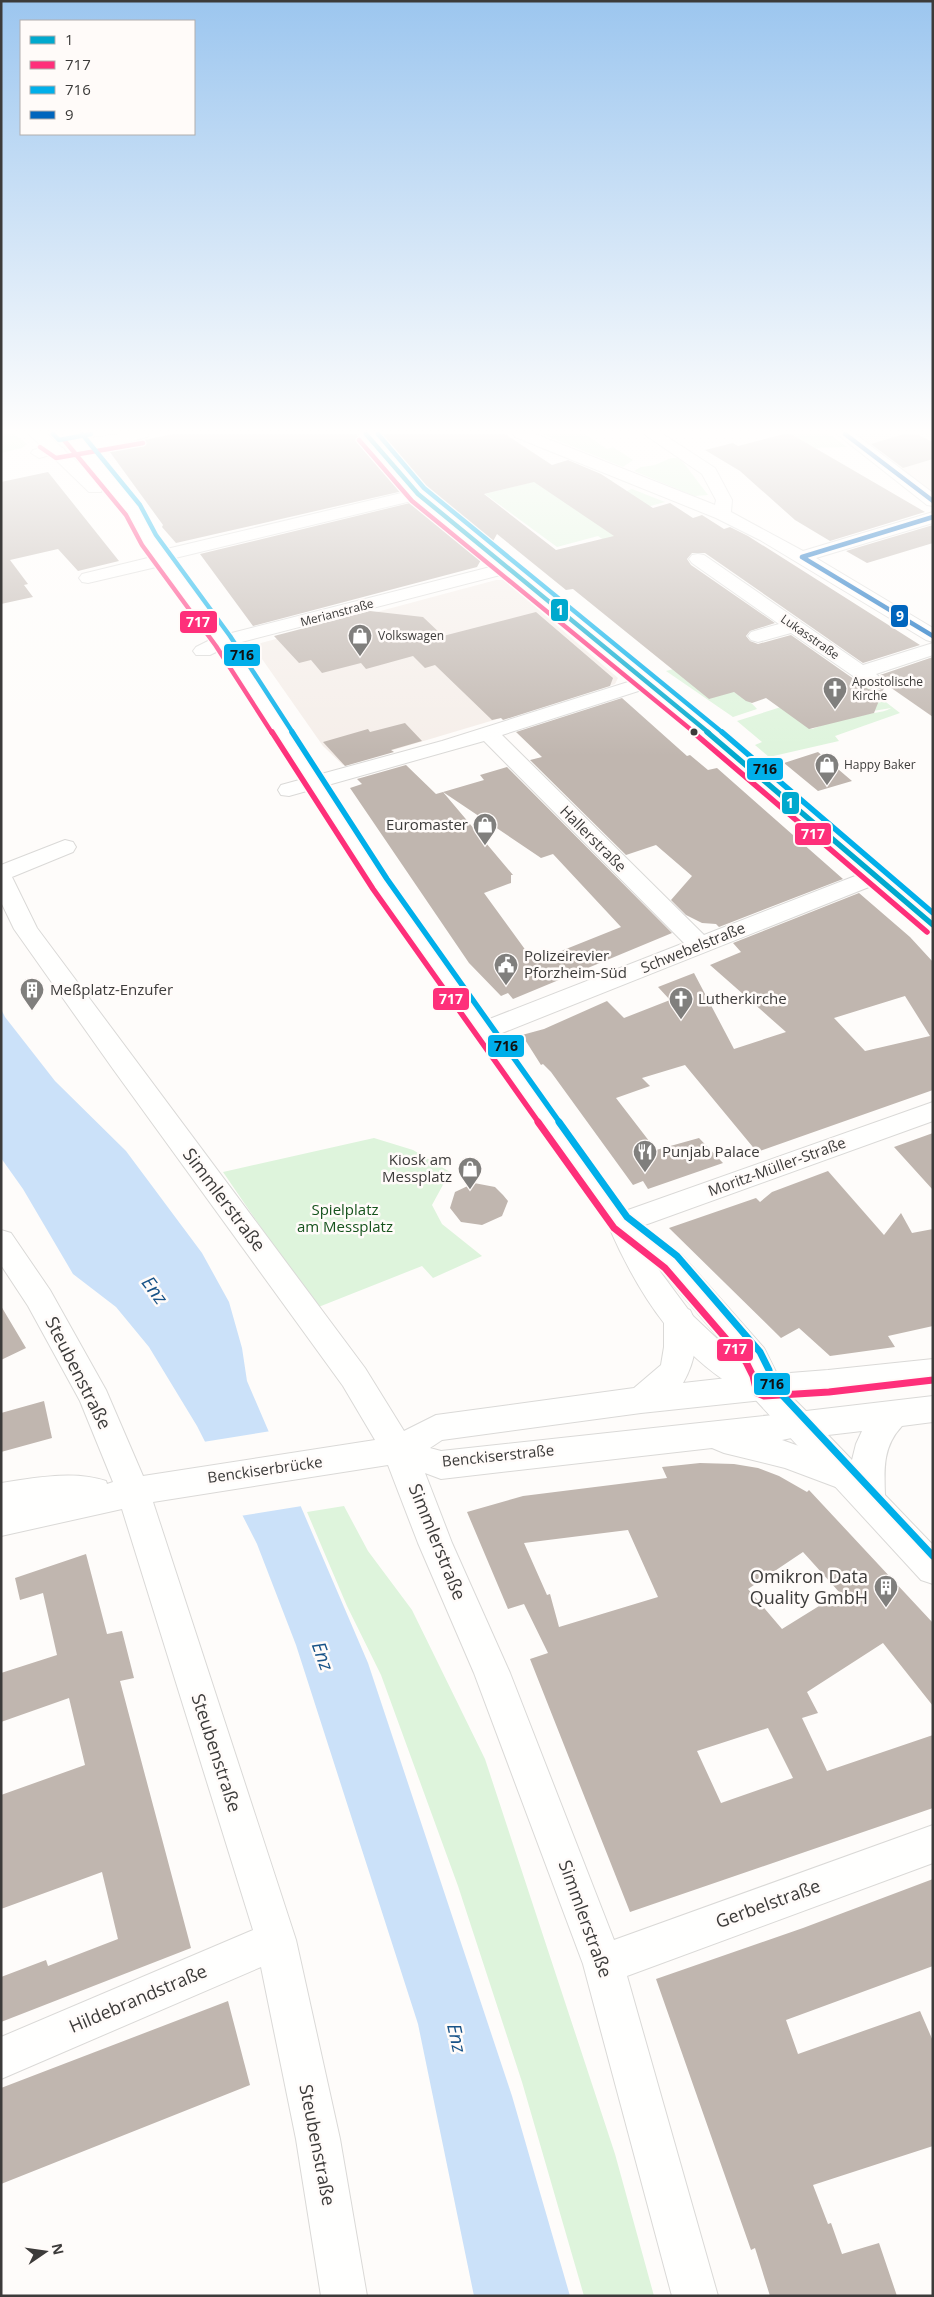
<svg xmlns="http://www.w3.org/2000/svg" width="934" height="2297" font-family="'Open Sans',sans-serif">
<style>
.commercial{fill:#f5eee9}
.green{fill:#def4dc;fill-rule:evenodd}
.water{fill:#cbe1f9}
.pier{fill:#fefcfa}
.building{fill:#c0b6af;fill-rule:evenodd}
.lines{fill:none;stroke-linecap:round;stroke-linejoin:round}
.minor-casing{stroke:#dad9d7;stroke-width:2}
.major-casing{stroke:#dad9d7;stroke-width:2}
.minor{fill:#fffffe;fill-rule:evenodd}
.major{fill:#fffffe;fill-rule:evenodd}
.bus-1-far1-casing{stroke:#fffbf9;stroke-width:7}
.bus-1-casing{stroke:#fffbf9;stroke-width:9}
.bus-2-far2-casing{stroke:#fffbf9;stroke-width:7}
.bus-2-far1-casing{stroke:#fffbf9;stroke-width:9}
.bus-2-casing{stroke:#fffbf9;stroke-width:11}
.bus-3-far2-casing{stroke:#fffbf9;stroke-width:7}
.bus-3-far1-casing{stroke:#fffbf9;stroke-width:9}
.bus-3-casing{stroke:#fffbf9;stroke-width:11}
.bus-4-casing{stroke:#fffbf9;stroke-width:7}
.bus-1-far1{stroke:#00a9ce;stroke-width:4.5}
.bus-1{stroke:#00a9ce;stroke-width:5.5}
.bus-2-far2{stroke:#fe2f7a;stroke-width:4.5}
.bus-2-far1{stroke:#fe2f7a;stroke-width:5.5}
.bus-2{stroke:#fe2f7a;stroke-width:7}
.bus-3-far2{stroke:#00afea;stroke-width:4.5}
.bus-3-far1{stroke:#00afea;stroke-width:5.5}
.bus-3{stroke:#00afea;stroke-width:7}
.bus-4{stroke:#0065bd;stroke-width:4.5}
.bus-dot{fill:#3c3b3a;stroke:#fffbf9;stroke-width:2}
.labels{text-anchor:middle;stroke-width:5;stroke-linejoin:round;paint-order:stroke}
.far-street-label{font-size:12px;fill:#3c3b3a;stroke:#fffbf9}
.far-poi-label{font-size:12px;fill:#3c3b3a;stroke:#fffbf9;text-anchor:start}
.poi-label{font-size:15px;fill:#3c3b3a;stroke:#fffbf9;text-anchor:start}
.street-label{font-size:15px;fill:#3c3b3a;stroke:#fffbf9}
.park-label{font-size:15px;fill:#16531d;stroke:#fffbf9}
.near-street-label{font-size:18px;fill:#3c3b3a;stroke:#fffbf9}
.near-poi-label{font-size:18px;fill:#3c3b3a;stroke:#fffbf9;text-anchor:end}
.near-water-label{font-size:19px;font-style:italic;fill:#175287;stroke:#fffbf9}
.line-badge{stroke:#fffbf9;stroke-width:2}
.badge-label{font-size:14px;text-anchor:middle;font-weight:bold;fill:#fff}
.pale-badge-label{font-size:14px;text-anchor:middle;font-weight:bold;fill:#111}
</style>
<rect width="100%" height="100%" fill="#fefcfa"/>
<path class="commercial" d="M 855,434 L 933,434 L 933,493 L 880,455 Z
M 496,580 L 504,580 L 618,678 L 615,684 L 343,765 L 323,746 L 255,649 L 261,643 Z"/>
<path class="green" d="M 1,434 L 14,434 L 27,444 L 22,448 L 1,453 Z
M 542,434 L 585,434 L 607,449 L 613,447 L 633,460 L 623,467 Z
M 791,434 L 829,434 L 847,447 L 815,448 Z
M 671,458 L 677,458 L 683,462 L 708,495 L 694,496 L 634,471 L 641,467 L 655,465 Z
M 583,469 L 613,481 L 584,488 L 608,498 L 632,489 L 665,502 L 600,520 L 616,532 L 616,549 L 598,536 L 557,547 L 485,494 Z
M 758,646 L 733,691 C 742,698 751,701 757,709 L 733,717 L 666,671 Z
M 860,682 L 900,713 L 835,736 L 839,741 L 769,757 L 755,745 L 762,742 L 737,721 ZM 845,690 L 852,690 L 870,704 L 866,706 L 873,711 L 891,708 C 881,714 871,712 860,716 L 856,713 L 812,729 L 789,713 L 835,698 L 832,695 Z
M 374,1138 L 413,1150 L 450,1172 L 432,1205 L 442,1224 L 482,1256 L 433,1278 L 422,1266 L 316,1308 L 223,1172 Z
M 344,1506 L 368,1551 L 412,1610 L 485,1759 L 615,2154 L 654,2296 L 584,2296 L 522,2082 L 458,1886 L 381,1675 L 347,1606 L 307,1512 Z"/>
<path class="water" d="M 1,1009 L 5,1017 L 55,1081 L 126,1151 L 202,1253 L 229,1302 L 242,1348 L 247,1381 L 368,1663 L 512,2096 L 570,2296 L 474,2296 L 418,2024 L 296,1645 L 257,1544 L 197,1426 L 149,1347 L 116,1307 L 73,1274 L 23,1189 L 1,1158 Z"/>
<path class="pier" d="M 271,1431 L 302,1506 L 240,1516 L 203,1442 Z"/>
<path class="building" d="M 173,434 L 356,434 L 403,491 L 176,543 L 162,527 L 163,525 L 107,448 Z
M 378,434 L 505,434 L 552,465 L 568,460 L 601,474 L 653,508 L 670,503 L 693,518 L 702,515 L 724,529 L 730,527 L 748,536 L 920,645 L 863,663 L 705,553 L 692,553 L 687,559 L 691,565 L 775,623 L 750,631 L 746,636 L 750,641 L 758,644 L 791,635 L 868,689 L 877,691 L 884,688 L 874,713 L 809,729 L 766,698 L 752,703 L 746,701 L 734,692 L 709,699 L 573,589 L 566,590 L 497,534 L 492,543 L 425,489 ZM 534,482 L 614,536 L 556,550 L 484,494 Z
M 784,434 L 791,434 L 925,512 L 830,541 L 795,520 L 740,471 L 705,450 L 733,443 L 738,446 Z
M 904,434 L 918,435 L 933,442 L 933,459 L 903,468 L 871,444 Z
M 48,472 L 119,561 L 78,571 L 58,549 L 10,560 L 28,584 L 24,585 L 33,597 L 1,604 L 1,482 Z
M 414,502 L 482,558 L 477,567 L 253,626 L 200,554 Z
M 933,525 L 933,543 L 867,563 L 846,551 Z
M 370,611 L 423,617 L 443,636 L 536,612 L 613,678 L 610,686 L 503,720 L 501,718 L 492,720 L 435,665 L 425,668 L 413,656 L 366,669 L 361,663 L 322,673 L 311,660 L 299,663 L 274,636 Z
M 933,657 L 933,717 L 887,685 L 887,682 L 880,675 Z
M 622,698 L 687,756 L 690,755 L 708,770 L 717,768 L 843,879 L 719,927 L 716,924 L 702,923 L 686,915 L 671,900 L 692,876 L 656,845 L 626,855 L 530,760 L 542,757 L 516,732 Z
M 405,723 L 422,741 L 391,750 L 394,752 L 345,766 L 323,742 L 368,729 L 370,732 Z
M 818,752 L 852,781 L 818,791 L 784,763 Z
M 406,765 L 436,794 L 443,792 L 513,875 L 511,875 L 511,883 L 484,893 L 532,959 L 544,954 L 546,957 L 621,927 L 553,854 L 541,858 L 443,792 L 484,780 L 480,775 L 507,767 L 672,933 L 513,999 L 508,993 L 501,996 L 469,963 L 350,788 L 362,784 L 357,779 Z
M 859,893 L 910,937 L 933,962 L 933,1090 L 757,1152 L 685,1065 L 642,1078 L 650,1086 L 616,1098 L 656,1150 L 699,1138 L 723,1163 L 648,1189 L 643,1181 L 633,1185 L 551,1072 L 543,1064 L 541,1065 L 522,1035 L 544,1029 L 607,1001 L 624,1018 L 670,1000 L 658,987 L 694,973 L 734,1049 L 786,1032 L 710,965 L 741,952 L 733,943 ZM 905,996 L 930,1036 L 865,1051 L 834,1018 Z
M 933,1133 L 933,1190 L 894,1147 Z
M 828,1171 L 884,1235 L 901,1213 L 912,1233 L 933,1229 L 933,1326 L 888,1336 L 895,1347 L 830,1356 L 799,1328 L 781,1338 L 669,1228 L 756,1198 L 760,1202 L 772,1192 Z
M 474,1183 L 495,1187 L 503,1195 L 508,1201 L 502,1216 L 482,1225 L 461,1222 L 450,1208 L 455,1192 Z
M 1,1306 L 26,1348 L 1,1360 Z
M 44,1401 L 52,1438 L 1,1452 L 1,1413 Z
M 700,1463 L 734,1464 L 758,1468 L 779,1476 L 807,1492 L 809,1490 L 933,1623 L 933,1706 L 883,1643 L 807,1692 L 818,1713 L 802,1718 L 827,1771 L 933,1735 L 933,1808 L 630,1912 L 530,1659 L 548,1653 L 524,1604 L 508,1609 L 467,1512 L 523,1496 L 667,1478 L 662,1467 ZM 628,1530 L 658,1597 L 559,1627 L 550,1594 L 547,1595 L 524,1543 ZM 803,1552 L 840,1593 L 782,1629 L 748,1589 ZM 768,1728 L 793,1778 L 721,1803 L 697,1751 Z
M 86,1554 L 107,1634 L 122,1631 L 134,1678 L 120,1681 L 191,1948 L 1,2022 L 1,1977 L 46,1960 L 48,1966 L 118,1939 L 102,1872 L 1,1909 L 1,1795 L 85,1765 L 69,1698 L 1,1722 L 1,1673 L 57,1655 L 43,1593 L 20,1600 L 15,1578 Z
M 933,1879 L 933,1966 L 786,2020 L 798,2054 L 920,2011 L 933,2041 L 933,2146 L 813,2185 L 828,2224 L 831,2223 L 842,2254 L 879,2243 L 897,2296 L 770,2296 L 755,2248 L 751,2250 L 656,1979 L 803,1928 Z
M 228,2001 L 250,2085 L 1,2184 L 1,2088 Z"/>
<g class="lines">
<defs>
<path id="minor" d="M 513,434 L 535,434 L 715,505 L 716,500 L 702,474 L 644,434 L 663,434 L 715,468 L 732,500 L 731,512 L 803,551 L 933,512 L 933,523 L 816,558 L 933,628 L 933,642 L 926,640 L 760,540 L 716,518 L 515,437 Z
M 837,434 L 855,434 L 933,493 L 933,506 L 927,505 Z
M 56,444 L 64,449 L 62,452 L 39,458 L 31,453 L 33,450 Z
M 418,489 L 424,490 L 426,494 L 424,498 L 171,559 L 169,564 L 88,583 L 82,582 L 79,578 L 82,574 L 152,557 L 154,552 Z
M 698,554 L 704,555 L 863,665 L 933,643 L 933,655 L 876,674 L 886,683 L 883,687 L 876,689 L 869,687 L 791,633 L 758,642 L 751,640 L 748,636 L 751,632 L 779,624 L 692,563 L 689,559 L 692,555 Z
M 510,562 L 516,563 L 519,567 L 516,571 L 230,645 L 210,655 L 196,655 L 193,651 L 196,647 L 216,637 Z
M 647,676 L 654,678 L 657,682 L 654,686 L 502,735 L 704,935 L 868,871 L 876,869 L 884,871 L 888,876 L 884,881 L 492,1037 L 483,1039 L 474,1037 L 470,1031 L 474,1025 L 684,943 L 484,741 L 289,796 L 281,795 L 278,790 L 281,785 L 442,741 Z
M 65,840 L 73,842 L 76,847 L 73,852 L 12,877 L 37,928 L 365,1368 L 404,1431 L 436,1415 L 634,1388 L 661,1365 L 664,1347 L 664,1318 L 668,1310 L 679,1306 L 690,1310 C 702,1332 695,1362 683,1383 L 763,1374 L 774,1378 L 779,1387 L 774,1396 L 763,1400 L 641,1413 L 442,1440 L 430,1448 L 441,1451 L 800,1412 L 811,1416 L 816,1425 L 811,1434 L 782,1440 L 861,1468 L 865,1478 L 861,1488 L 849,1492 L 785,1468 L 724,1453 L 712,1448 L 441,1479 L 425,1473 L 452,1543 L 510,1673 L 614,1940 L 933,1825 L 933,1863 L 627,1976 L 718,2296 L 672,2296 L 583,1964 L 474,1673 L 418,1543 L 388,1465 L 153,1502 L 296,1940 L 340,2139 L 367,2296 L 321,2296 L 296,2139 L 261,1967 L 1,2079 L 1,2037 L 253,1930 L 122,1509 L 1,1536 L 1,1483 C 34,1478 74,1470 106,1481 L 107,1484 L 113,1482 L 80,1401 L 28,1306 L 1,1265 L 1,1230 L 11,1233 L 50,1290 L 106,1390 L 143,1476 L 375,1440 L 343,1386 L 113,1069 L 14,929 L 1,902 L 1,865 Z
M 933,1102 L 933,1121 L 631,1230 L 621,1234 L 611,1230 L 607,1223 L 611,1216 Z"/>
<path id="major" d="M 29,434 L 47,434 L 101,484 L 103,488 L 101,492 L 89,492 Z
M 63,434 L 79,434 L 83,439 L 121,434 L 149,434 L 147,437 L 113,446 L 91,448 L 139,506 L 157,539 L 233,641 L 390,882 L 633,1219 L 681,1254 L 764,1348 L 777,1374 L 828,1370 L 933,1359 L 933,1383 L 793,1398 L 806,1411 L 933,1396 L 933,1422 L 902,1426 C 883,1446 884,1468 885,1495 L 933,1545 L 933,1584 L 921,1580 L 752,1396 C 682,1363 639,1296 609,1227 L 368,884 L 214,643 L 140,540 L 125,512 ZM 656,1266 L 661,1270 L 730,1351 L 693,1316 ZM 862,1431 L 856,1444 L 852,1460 L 828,1435 Z
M 358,434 L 375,434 L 424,490 L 697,713 L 933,912 L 933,932 L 925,930 L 683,721 L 412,498 Z"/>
</defs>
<use href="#minor" class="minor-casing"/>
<use href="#major" class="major-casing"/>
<use href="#minor" class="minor"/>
<use href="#major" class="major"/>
<defs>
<path id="bus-1-far1" d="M 366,434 L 418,494 L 709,733"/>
<path id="bus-1" d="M 707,732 L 933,925"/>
<path id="bus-2-far2" d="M 64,440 L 126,515 L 142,545 L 216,646 L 272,733
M 359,440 L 412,501 L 695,733
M 40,447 L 56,458 L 143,443"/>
<path id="bus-2-far1" d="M 272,732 L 373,889 L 539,1123
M 693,732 L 927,932"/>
<path id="bus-2" d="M 538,1122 L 614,1228 L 665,1268 L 746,1362 L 753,1376 L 757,1393 L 764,1396 L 829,1392 L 933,1380"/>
<path id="bus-3-far2" d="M 53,434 L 59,440 L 91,434
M 82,434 L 140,505 L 156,535 L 230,636 L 293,733
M 378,434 L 424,488 L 723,733"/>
<path id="bus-3-far1" d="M 292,732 L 387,879 L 560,1123
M 722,732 L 933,913"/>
<path id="bus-3" d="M 559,1122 L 627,1217 L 677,1256 L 760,1352 L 769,1370 L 771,1383 L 933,1556"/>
<path id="bus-4" d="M 845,434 L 933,501
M 802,557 L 933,636
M 802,557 L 933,517"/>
</defs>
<use href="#bus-1-far1" class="bus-1-far1-casing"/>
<use href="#bus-1" class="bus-1-casing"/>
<use href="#bus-2-far2" class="bus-2-far2-casing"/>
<use href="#bus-2-far1" class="bus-2-far1-casing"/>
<use href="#bus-2" class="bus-2-casing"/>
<use href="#bus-3-far2" class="bus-3-far2-casing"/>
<use href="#bus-3-far1" class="bus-3-far1-casing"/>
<use href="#bus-3" class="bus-3-casing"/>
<use href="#bus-4" class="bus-4-casing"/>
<use href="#bus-1-far1" class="bus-1-far1"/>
<use href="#bus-1" class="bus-1"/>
<use href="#bus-2-far2" class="bus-2-far2"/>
<use href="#bus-2-far1" class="bus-2-far1"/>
<use href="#bus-2" class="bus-2"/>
<use href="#bus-3-far2" class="bus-3-far2"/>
<use href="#bus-3-far1" class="bus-3-far1"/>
<use href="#bus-3" class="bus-3"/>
<use href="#bus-4" class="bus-4"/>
</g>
<linearGradient id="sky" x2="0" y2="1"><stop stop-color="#9cc6ef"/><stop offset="0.57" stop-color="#fffefd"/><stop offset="1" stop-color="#fffefd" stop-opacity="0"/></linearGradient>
<rect width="934" height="756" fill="url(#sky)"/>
<defs>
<symbol id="shop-pin" viewBox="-11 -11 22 30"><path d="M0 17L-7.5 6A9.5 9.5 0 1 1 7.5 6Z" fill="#807f7d" stroke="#fffbf9"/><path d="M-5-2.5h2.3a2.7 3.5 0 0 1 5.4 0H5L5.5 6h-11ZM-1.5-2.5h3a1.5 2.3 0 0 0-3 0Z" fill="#fff"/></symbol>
<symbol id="church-pin" viewBox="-11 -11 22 30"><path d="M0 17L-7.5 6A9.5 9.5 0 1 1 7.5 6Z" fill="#807f7d" stroke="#fffbf9"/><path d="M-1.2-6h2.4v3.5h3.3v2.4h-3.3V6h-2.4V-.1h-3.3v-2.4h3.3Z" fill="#fff"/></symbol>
<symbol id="civic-pin" viewBox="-11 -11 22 30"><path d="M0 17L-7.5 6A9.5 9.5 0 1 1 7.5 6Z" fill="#807f7d" stroke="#fffbf9"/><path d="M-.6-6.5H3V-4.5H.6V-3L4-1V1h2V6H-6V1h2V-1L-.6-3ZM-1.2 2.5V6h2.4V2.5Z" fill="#fff"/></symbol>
<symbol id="building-pin" viewBox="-11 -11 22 30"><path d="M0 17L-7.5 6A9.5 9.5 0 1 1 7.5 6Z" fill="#807f7d" stroke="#fffbf9"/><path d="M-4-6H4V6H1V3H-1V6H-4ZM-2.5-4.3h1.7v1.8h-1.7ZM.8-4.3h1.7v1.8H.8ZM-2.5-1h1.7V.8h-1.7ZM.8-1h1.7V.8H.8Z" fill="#fff"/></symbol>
<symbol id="restaurant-pin" viewBox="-11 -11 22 30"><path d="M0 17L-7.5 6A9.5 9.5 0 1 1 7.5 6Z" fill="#807f7d" stroke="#fffbf9"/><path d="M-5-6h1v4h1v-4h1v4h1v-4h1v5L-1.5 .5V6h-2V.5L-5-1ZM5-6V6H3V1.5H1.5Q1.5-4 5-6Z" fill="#fff"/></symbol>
</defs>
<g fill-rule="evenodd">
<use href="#shop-pin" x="346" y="622" width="28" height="38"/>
<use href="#church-pin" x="821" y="675" width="28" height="38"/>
<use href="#shop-pin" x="813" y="751" width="28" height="38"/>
<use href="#shop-pin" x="471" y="811" width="28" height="38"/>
<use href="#civic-pin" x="492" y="951" width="28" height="38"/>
<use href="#building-pin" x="18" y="976" width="28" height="38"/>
<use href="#church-pin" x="667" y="985" width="28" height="38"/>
<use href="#restaurant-pin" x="631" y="1138" width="28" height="38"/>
<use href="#shop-pin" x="456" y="1155" width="28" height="38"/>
<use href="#building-pin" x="872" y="1573" width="28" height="38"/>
</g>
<circle class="bus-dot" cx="694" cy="732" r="4.5"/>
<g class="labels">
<g class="far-street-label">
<text transform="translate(337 613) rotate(-15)" y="4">Merianstraße</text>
<text transform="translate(810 637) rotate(35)" y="4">Lukasstraße</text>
</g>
<g class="far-poi-label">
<text x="378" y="640">Volkswagen</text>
<text x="852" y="686">Apostolische<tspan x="852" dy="14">Kirche</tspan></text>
<text x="844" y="769">Happy Baker</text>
</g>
<g class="poi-label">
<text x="468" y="830" text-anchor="end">Euromaster</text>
<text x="524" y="961">Polizeirevier<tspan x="524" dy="17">Pforzheim-Süd</tspan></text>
<text x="50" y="995">Meßplatz-Enzufer</text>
<text x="698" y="1004">Lutherkirche</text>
<text x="662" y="1157">Punjab Palace</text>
<text x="452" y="1165" text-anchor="end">Kiosk am<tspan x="452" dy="17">Messplatz</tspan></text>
</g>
<g class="street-label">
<text transform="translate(593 839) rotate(45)" y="5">Hallerstraße</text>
<text transform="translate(693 948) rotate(-22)" y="5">Schwebelstraße</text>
<text transform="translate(777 1167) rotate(-20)" y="5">Moritz-Müller-Straße</text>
<text transform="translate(498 1456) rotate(-6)" y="5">Benckiserstraße</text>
<text transform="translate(265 1470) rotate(-8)" y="5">Benckiserbrücke</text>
</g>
<g class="park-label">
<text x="345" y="1215">Spielplatz<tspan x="345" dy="17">am Messplatz</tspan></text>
</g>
<g class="near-street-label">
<text transform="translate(224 1200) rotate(53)" y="6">Simmlerstraße</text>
<text transform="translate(78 1373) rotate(63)" y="6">Steubenstraße</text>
<text transform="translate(437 1542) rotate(68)" y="6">Simmlerstraße</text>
<text transform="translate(216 1753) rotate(72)" y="6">Steubenstraße</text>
<text transform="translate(768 1904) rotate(-20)" y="6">Gerbelstraße</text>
<text transform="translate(585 1919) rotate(70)" y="6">Simmlerstraße</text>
<text transform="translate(138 1999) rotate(-23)" y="6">Hildebrandstraße</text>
<text transform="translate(317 2145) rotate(79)" y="6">Steubenstraße</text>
</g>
<g class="near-poi-label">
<text x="868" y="1583">Omikron Data<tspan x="868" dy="21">Quality GmbH</tspan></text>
</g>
<g class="near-water-label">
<text transform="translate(155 1290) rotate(53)" y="7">Enz</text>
<text transform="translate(323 1656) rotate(70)" y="7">Enz</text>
<text transform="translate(457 2038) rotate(78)" y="7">Enz</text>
</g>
</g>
<g class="line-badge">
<rect x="550" y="598" width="19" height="24" rx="5" fill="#00a9ce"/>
<rect x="890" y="604" width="19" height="24" rx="5" fill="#0065bd"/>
<rect x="179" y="610" width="39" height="24" rx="5" fill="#fe2f7a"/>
<rect x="223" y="643" width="38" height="24" rx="5" fill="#00afea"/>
<rect x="746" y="757" width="38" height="24" rx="5" fill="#00afea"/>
<rect x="781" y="791" width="19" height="24" rx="5" fill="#00a9ce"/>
<rect x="794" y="822" width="38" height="24" rx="5" fill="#fe2f7a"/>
<rect x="432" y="987" width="38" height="24" rx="5" fill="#fe2f7a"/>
<rect x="487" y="1034" width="38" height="24" rx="5" fill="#00afea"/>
<rect x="716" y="1338" width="38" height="24" rx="5" fill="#fe2f7a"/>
<rect x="753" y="1372" width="38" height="24" rx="5" fill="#00afea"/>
</g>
<g class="badge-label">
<text x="560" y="615">1</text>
<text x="900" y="621">9</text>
<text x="198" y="627">717</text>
<text x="790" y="808">1</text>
<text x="813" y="839">717</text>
<text x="451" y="1004">717</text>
<text x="735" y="1354">717</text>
</g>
<g class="pale-badge-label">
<text x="242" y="660">716</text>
<text x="765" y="774">716</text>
<text x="506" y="1051">716</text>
<text x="772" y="1389">716</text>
</g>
<rect width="934" height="2297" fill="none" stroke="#3c3b3a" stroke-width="5"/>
<rect x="20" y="20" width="175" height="115" fill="#fffbf9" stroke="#b1aead"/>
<rect x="30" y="36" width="25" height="8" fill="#00a9ce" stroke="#b1aead"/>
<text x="65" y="45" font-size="15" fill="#3c3b3a">1</text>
<rect x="30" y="61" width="25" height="8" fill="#fe2f7a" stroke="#b1aead"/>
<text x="65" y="70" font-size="15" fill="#3c3b3a">717</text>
<rect x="30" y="86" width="25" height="8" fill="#00afea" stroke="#b1aead"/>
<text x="65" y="95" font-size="15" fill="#3c3b3a">716</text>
<rect x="30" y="111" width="25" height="8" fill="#0065bd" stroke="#b1aead"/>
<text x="65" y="120" font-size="15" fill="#3c3b3a">9</text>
<g transform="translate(45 2252) rotate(77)" stroke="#fffbf9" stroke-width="4" paint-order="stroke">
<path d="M0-4L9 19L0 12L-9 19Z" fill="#3c3b3a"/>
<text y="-8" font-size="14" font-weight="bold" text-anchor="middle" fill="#3c3b3a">N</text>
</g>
</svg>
